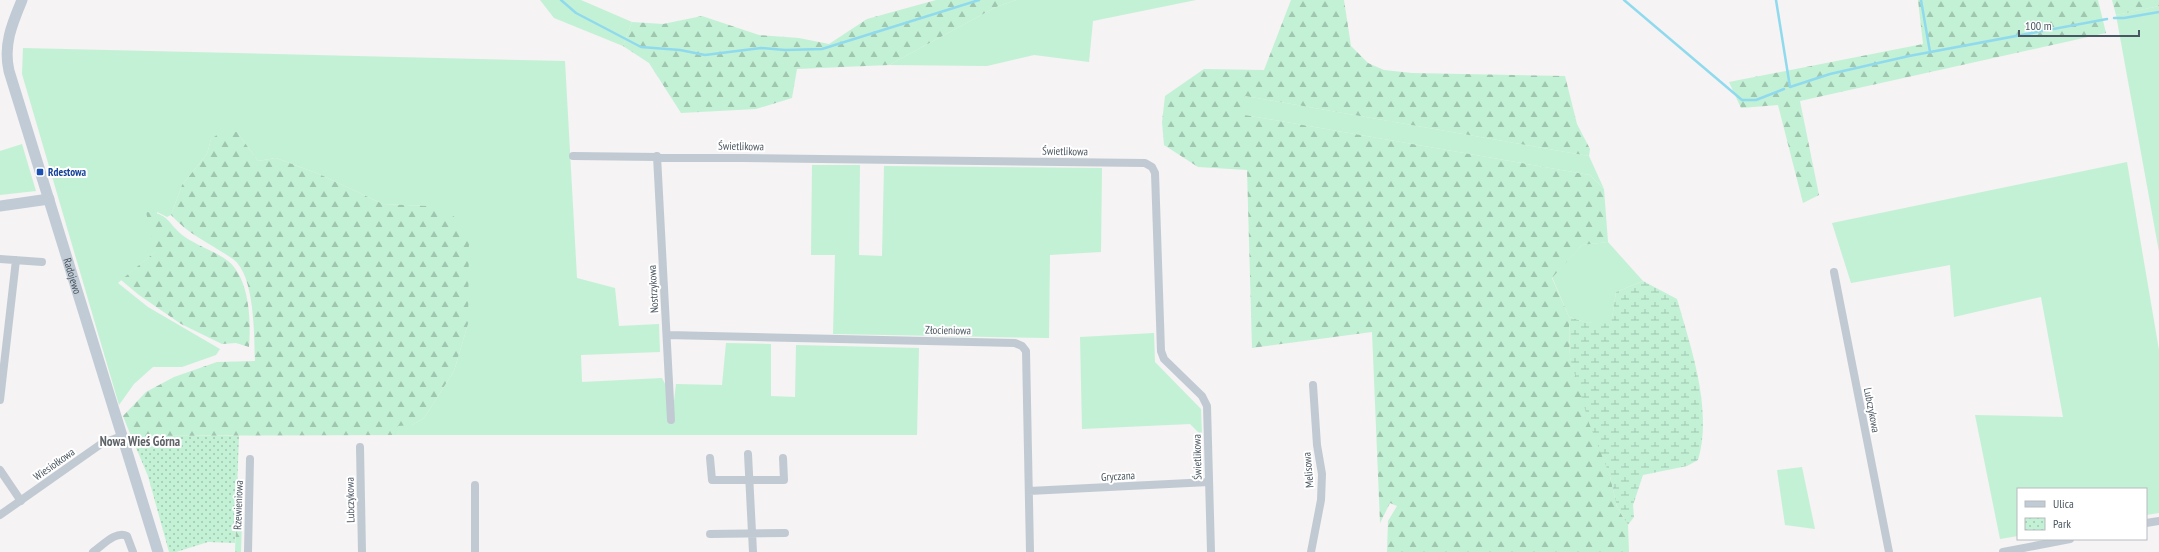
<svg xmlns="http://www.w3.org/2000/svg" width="2159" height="552" font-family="'PT Sans Narrow',sans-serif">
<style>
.grass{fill:#c3f1d5}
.forest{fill:url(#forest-firs)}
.wetland{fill:url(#wetland-marsh)}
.park{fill:url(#park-dots)}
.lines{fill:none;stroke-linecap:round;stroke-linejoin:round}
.stream{stroke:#90daee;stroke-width:2.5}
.street{stroke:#c1cad2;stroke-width:8}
.secondary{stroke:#c1cbd6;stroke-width:11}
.transit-dot{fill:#1a4fb4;stroke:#fff;stroke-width:1.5}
.labels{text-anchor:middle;stroke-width:4;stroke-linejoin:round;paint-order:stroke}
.street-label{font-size:11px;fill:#4a5661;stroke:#fff}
.transit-label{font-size:11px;font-weight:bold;fill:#164399;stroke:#fff;text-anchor:start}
.quarter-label{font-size:13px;font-weight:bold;fill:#5f6368;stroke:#fff}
</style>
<defs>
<pattern id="forest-firs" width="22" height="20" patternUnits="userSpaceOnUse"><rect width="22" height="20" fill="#c3f1d5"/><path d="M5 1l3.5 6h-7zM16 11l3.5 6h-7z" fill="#a0c6b0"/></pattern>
<pattern id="wetland-marsh" width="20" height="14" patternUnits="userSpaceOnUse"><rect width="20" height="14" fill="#c3f1d5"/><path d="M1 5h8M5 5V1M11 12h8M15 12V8" fill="none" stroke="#a0c6b0"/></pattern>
<pattern id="park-dots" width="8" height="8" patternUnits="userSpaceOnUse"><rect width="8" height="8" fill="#c3f1d5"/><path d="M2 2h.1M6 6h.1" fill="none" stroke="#a0c6b0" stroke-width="1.8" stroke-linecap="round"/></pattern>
</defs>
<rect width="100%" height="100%" fill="#f5f3f3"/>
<path class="grass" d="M 540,0 L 581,0 L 632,22 L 623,46 L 554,18 Z
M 1016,0 L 1196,0 L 1093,21 L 1089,62 L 1034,55 L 987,66 L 889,65 L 996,7 Z
M 2159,6 L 2159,252 L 2116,15 Z
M 23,48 L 565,61 L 577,278 L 615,288 L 619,326 L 659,324 L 660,352 L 581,355 L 582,382 L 662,378 L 674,401 L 676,384 L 722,385 L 726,343 L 771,344 L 771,396 L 795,397 L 796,345 L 919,348 L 917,435 L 399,435 L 397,425 L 412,425 L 424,418 L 454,371 L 468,324 L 428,206 L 383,204 L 319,174 L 276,158 L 258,161 L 237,132 L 211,139 L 207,154 L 182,185 L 171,215 L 167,217 L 157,212 L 155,252 L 118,283 L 148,307 L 220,349 L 216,355 L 182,367 L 153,367 L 134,384 L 119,405 L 22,74 Z
M 1245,96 L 1589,156 L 1604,189 L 1590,175 L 1245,115 Z
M 22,144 L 36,191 L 0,195 L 0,151 Z
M 2127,162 L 2159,350 L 2159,513 L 2146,515 L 2146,489 L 2018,489 L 2018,536 L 2000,539 L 1975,415 L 2063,417 L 2041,297 L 1954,317 L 1950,265 L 1851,283 L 1832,223 Z
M 812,165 L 860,165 L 859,255 L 882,256 L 884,166 L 1102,168 L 1101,252 L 1050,255 L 1049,338 L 833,334 L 835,255 L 811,255 Z
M 1608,242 L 1643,281 L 1616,292 L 1611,325 L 1585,322 L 1569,317 L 1552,277 L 1582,245 Z
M 1154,333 L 1155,362 L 1201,409 L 1202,436 L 1190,424 L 1082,429 L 1080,337 Z
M 1802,467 L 1815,529 L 1785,525 L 1777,470 Z"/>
<path class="forest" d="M 936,0 L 1016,0 L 996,7 L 889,65 L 797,69 L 792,98 L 756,109 L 681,113 L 649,63 L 623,46 L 632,22 L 663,24 L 702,16 L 759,35 L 799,38 L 829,44 L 867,19 Z
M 1291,0 L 1344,0 L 1351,46 L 1368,63 L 1384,70 L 1412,73 L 1565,76 L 1577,124 L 1590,149 L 1589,156 L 1245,96 L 1245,115 L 1590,175 L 1604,189 L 1608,242 L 1582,245 L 1552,278 L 1569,317 L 1570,358 L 1610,476 L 1617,507 L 1628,525 L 1629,552 L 1387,552 L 1388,521 L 1397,506 L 1390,503 L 1380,523 L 1372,332 L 1252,348 L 1247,170 L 1198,167 L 1164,145 L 1162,122 L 1165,96 L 1204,69 L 1264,70 Z
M 1918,0 L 2098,0 L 2106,33 L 1800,101 L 1819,195 L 1803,203 L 1778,105 L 1741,108 L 1729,82 L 1923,44 Z
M 2112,0 L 2159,0 L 2159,6 L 2116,15 Z
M 223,131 L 237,132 L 258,161 L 276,158 L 319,174 L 383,204 L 428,206 L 449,213 L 460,221 L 469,238 L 468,324 L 454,371 L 424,418 L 412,425 L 398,426 L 399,435 L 131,436 L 123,416 L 146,392 L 174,377 L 217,362 L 255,361 C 254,335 255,275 233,259 C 211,244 189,235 171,215 L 182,185 L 207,154 L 211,139 Z
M 146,212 C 169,212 168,225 185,237 C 198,246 215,251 228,261 C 250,279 251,321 249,347 L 236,343 L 222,344 L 181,324 L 139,295 L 121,280 L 155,252 Z
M 237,492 L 243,492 L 241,552 L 235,552 Z"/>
<path class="wetland" d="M 1643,281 L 1677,299 C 1691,348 1713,410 1698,460 L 1687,466 L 1643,475 L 1633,505 L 1634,517 L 1628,525 L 1617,507 L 1610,476 L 1589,423 L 1570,358 L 1569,317 L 1585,322 L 1611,324 L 1616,292 Z"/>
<path class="park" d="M 131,436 L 239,436 L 235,543 L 208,542 L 176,552 L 169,552 L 148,476 Z"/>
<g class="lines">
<path class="stream" d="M 561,0 L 576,13 L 641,47 L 680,50 L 705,55 L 761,48 L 785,50 L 822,49 L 979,0
M 1624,0 L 1742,100 L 1756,100 L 1784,89
M 1776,0 L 1790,87 L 1830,74 L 1909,56 L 2107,19
M 1921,0 L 1930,52
M 2114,18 L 2124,18 L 2159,12"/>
<path class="street" d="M 573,156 L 1145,163 L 1152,167 L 1155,173 L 1161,351 L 1164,359 L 1202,396 L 1207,406 L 1211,552
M 657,156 L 671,420
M 0,259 L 42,262
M 1834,272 L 1889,552
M 667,335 L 1015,343 L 1022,346 L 1026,351 L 1030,552
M 0,400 L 16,260
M 360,447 L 362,552
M 748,454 L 753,552
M 710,458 L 712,480 L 784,480 L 783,458
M 0,470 L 21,501
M 1029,491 L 1209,482
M 0,515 L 101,444 L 122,436
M 2146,523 L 2159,521
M 710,534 L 785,533
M 93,552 C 102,546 116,530 127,536 L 133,552
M 248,552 L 250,459
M 475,552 L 475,485
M 1311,552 L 1321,500 L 1322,474 L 1317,445 L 1313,385
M 2003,552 L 2070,539"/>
<g class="secondary">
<path id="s1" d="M 22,0 C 12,24 3,45 9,71 L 158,552"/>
<path d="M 0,206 L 49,199"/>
</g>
</g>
<rect class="transit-dot" x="36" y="168" width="8" height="8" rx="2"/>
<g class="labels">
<g class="street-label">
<text transform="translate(741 146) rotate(1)" y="4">Świetlikowa</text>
<text transform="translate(1065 151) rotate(1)" y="4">Świetlikowa</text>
<text dy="4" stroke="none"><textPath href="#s1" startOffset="288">Radojewo</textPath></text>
<text transform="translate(653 289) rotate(-93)" y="4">Nostrzykowa</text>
<text transform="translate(948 330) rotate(1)" y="4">Złocieniowa</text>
<text transform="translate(1872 410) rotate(79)" y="4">Lubczykowa</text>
<text transform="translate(1197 457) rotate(-91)" y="4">Świetlikowa</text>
<text transform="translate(54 464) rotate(-35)" y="4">Wiesiołkowa</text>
<text transform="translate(1308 470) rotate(-95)" y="4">Melisowa</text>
<text transform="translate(1118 476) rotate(-3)" y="4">Gryczana</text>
<text transform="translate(350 500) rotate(-91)" y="4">Lubczykowa</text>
<text transform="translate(238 505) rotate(-88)" y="4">Rzewieniowa</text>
</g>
<g class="transit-label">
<text x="48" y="176">Rdestowa</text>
</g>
<g class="quarter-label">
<text x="140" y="446">Nowa Wieś Górna</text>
</g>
</g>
<rect x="2017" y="488" width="130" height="52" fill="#ffffff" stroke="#b7bbc0"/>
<rect x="2025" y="501" width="20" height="6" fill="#c1cbd6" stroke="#b7bbc0"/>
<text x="2053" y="508" font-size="12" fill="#4a5661">Ulica</text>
<rect x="2025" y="518" width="20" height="12" fill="url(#park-dots)" stroke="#b7bbc0"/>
<text x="2053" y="528" font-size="12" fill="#4a5661">Park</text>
<path d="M2019 30v6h120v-6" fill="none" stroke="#4a5661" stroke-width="2"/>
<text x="2025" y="30" font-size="12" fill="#4a5661" stroke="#ffffff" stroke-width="3" paint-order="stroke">100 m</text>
</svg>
